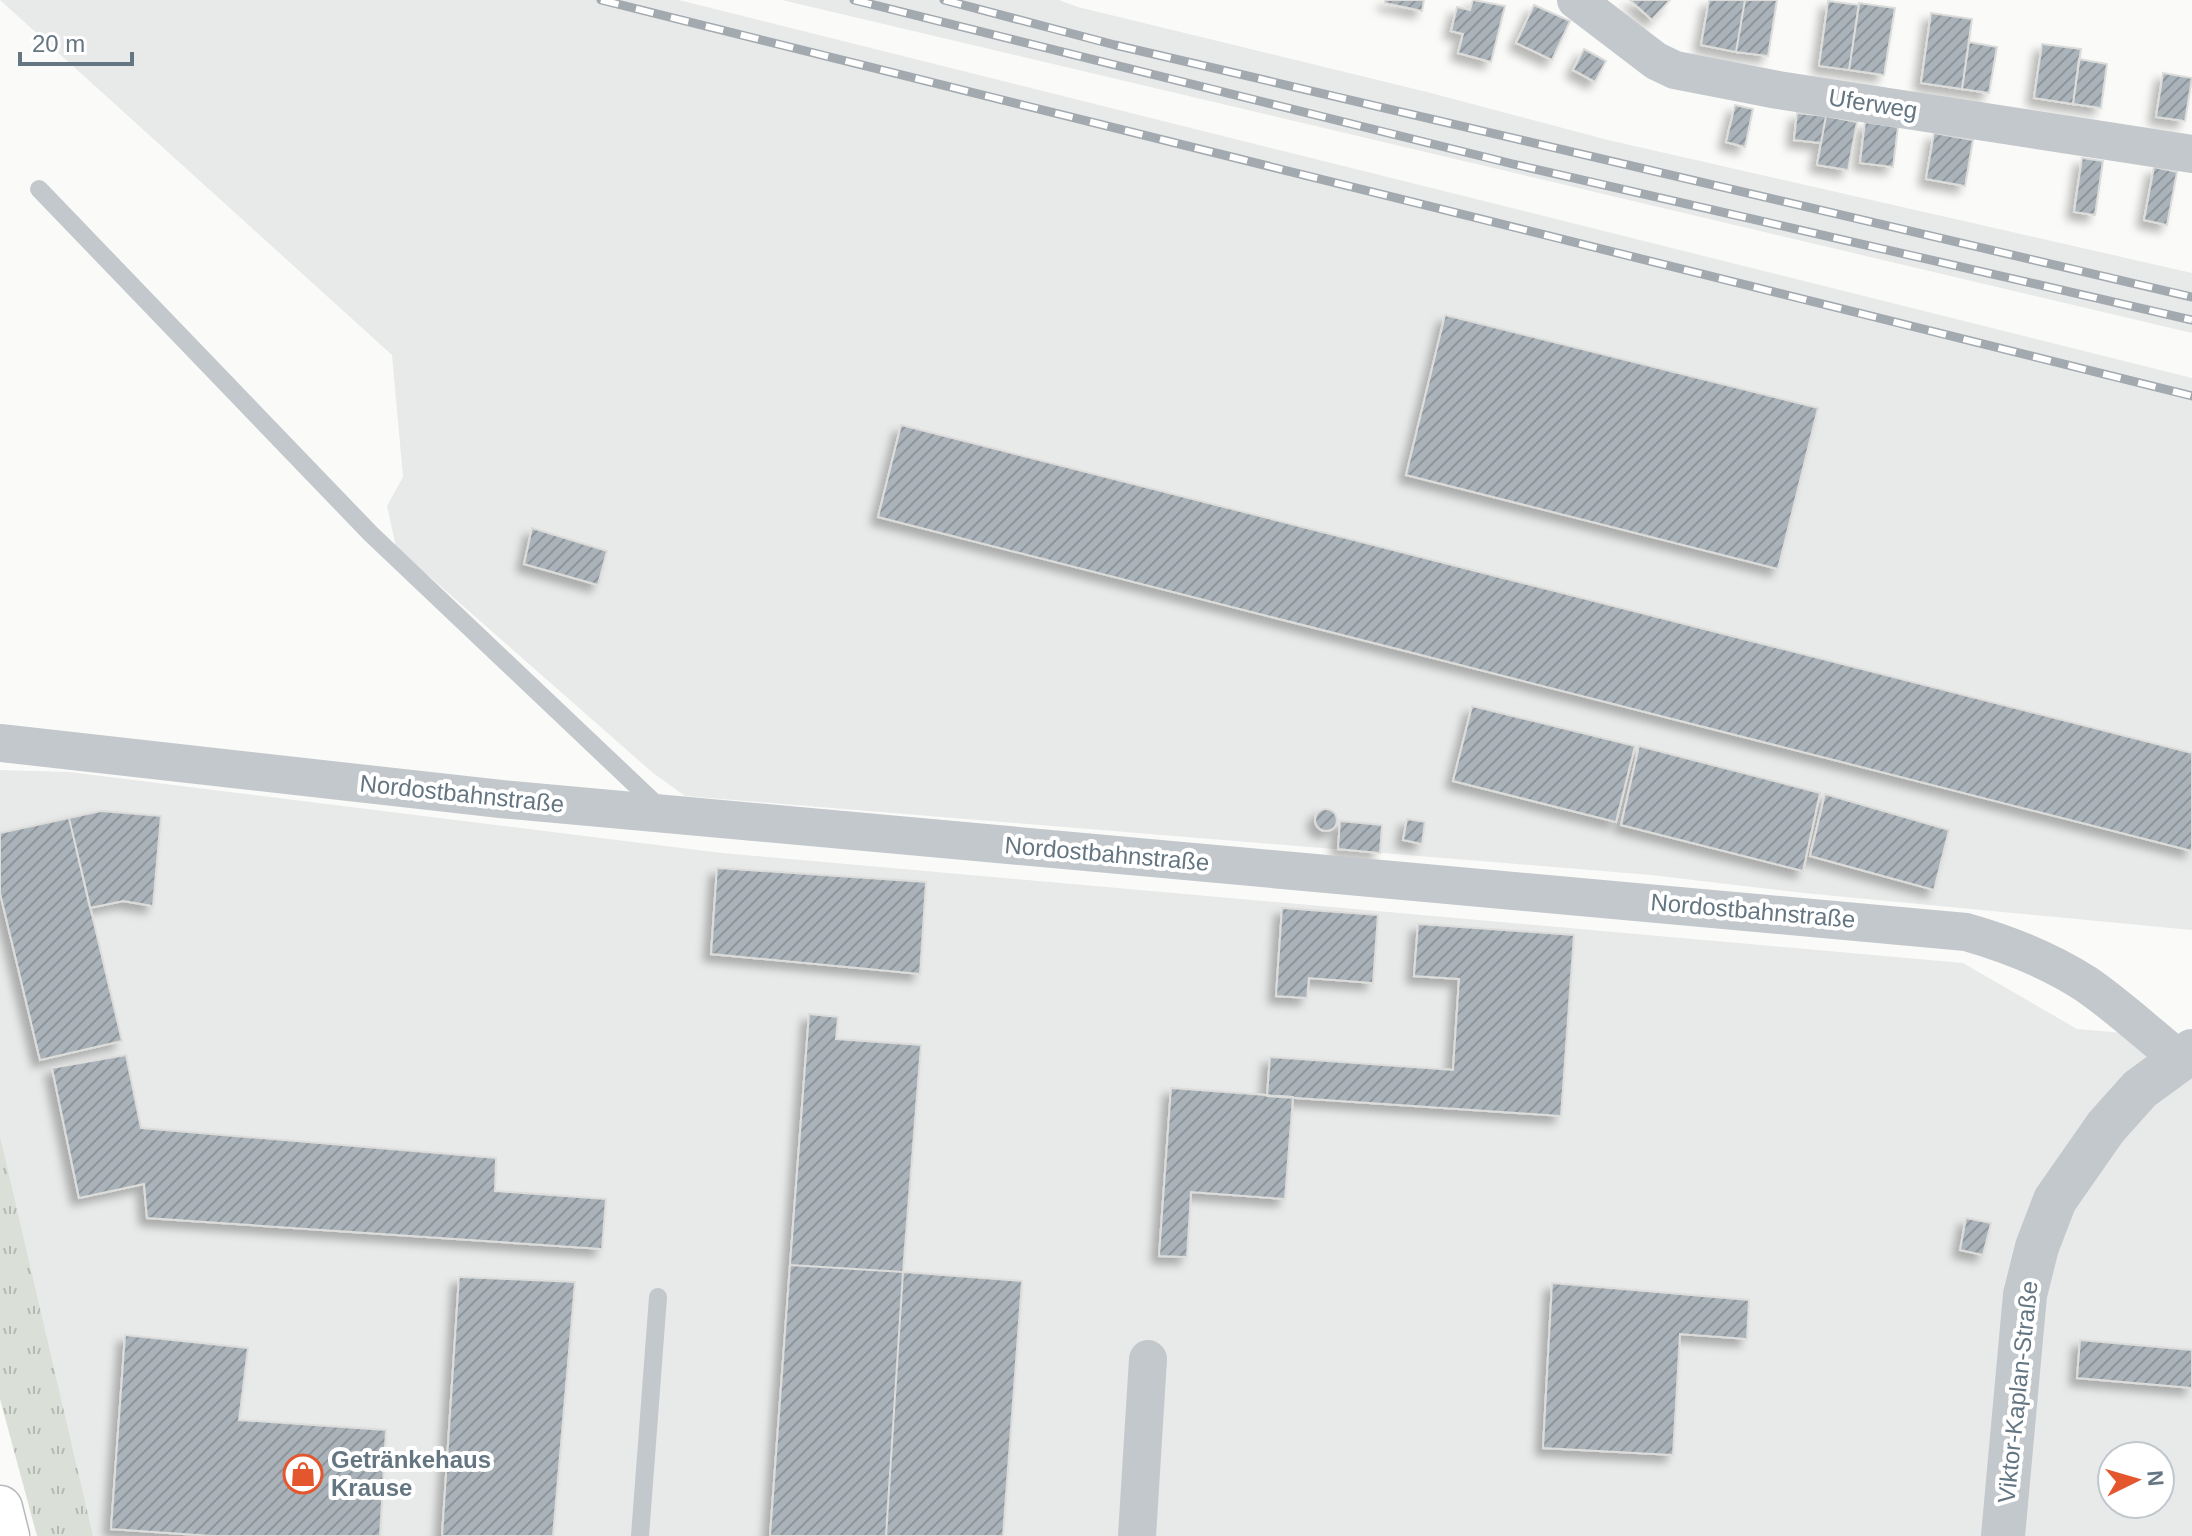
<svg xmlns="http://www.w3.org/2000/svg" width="2192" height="1536" font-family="Arial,sans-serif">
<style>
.built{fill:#e8e9e9;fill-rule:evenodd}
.grass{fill:url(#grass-tufts)}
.building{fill:url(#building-hatch);stroke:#dcdcda;stroke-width:2;filter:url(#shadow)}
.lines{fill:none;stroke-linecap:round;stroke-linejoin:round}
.primary-casing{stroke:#b5babe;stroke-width:47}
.service{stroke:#c3c8cc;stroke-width:18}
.minor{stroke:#c3c8cc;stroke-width:38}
.tertiary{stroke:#c3c8cc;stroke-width:44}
.primary{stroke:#fff;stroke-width:44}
.rail-casing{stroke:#a2aab0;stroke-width:9}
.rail{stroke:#fff;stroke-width:6;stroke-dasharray:18;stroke-linecap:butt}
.labels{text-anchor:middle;stroke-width:8;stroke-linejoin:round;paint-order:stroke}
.street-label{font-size:24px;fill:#657683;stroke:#fff}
.poi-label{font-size:24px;font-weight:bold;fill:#657683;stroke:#fff;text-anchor:start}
</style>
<defs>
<pattern id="grass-tufts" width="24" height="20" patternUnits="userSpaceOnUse" patternTransform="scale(2)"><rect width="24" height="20" fill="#dadfd7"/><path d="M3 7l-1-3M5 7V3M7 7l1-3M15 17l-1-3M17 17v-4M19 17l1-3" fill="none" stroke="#b4b9b4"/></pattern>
<pattern id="building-hatch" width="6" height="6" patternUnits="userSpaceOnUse" patternTransform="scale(2)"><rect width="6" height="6" fill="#aab3b9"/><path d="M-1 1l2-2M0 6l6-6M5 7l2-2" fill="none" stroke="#8e969c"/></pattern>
<filter id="shadow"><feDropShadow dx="-7" dy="7" stdDeviation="4" flood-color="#0004"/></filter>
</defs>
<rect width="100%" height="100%" fill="#fafaf8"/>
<path class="built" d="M 0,0 L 679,0 L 2192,378 L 2192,930 L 1804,893 L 1651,875 L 685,796 L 653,773 L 396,547 L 387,506 L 403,477 L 392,355 Z
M 782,0 L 1059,0 L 1078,7 L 1427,92 L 1608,140 L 2192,273 L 2192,333 Z
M 0,770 L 69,772 L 722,853 L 1963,963 L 2077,1029 L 2192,1039 L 2192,1536 L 58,1536 L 0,1322 ZM 2112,1456 L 2160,1456 L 2160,1504 L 2112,1504 Z"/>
<path class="grass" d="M 0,1137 L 93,1536 L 37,1536 L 0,1399 Z"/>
<path class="building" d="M 1385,0 L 1424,0 L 1422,11 L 1385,3 Z
M 1473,0 L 1505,6 L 1491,62 L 1458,53 L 1463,34 L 1451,31 L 1457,7 L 1470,10 Z
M 1630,0 L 1670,0 L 1652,20 Z
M 1709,0 L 1745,0 L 1736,52 L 1701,45 Z
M 1745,0 L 1777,0 L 1768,56 L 1736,52 Z
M 1828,1 L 1859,5 L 1849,70 L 1819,66 Z
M 1859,3 L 1895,8 L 1884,75 L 1849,70 Z
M 1534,5 L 1570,21 L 1552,60 L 1516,43 Z
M 1931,13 L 1972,19 L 1962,89 L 1921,83 Z
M 1969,42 L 1997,47 L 1989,93 L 1962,89 Z
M 2042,44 L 2081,49 L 2073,104 L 2034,98 Z
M 1584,49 L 1606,61 L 1595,82 L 1573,70 Z
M 2079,59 L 2107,64 L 2101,108 L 2073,104 Z
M 2163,73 L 2192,78 L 2185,121 L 2156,117 Z
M 1735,105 L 1753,109 L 1745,147 L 1726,142 Z
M 1797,113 L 1826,116 L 1821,143 L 1794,140 Z
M 1826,116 L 1857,122 L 1848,170 L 1817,165 Z
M 1865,122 L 1898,127 L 1893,167 L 1860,163 Z
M 1934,133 L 1973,140 L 1965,186 L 1926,179 Z
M 2082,158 L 2103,161 L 2095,215 L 2074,212 Z
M 2154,167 L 2177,172 L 2167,225 L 2144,220 Z
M 1445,315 L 1818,408 L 1778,569 L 1406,475 Z
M 901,425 L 2192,753 L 2192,851 L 878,517 Z
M 532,528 L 607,551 L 598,585 L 524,564 Z
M 1472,706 L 1635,746 L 1616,822 L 1453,781 Z
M 1639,746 L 1820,793 L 1803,871 L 1621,825 Z
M 1825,794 L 1949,830 L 1934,890 L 1810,856 Z
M1315 820a11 11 0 1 1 22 0a11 11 0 1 1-22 0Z
M 101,811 L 161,816 L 153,906 L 123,901 L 90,908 L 69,818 Z
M 69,818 L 122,1041 L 40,1060 L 0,893 L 0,833 Z
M 1407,819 L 1425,822 L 1422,844 L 1403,840 Z
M 1340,821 L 1382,825 L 1380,853 L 1338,849 Z
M 717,868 L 926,882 L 920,974 L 711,954 Z
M 1282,908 L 1378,915 L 1373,983 L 1309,978 L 1307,998 L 1276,996 Z
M 1418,924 L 1574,935 L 1561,1116 L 1267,1096 L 1270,1057 L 1453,1070 L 1459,979 L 1414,976 Z
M 809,1014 L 838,1017 L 836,1039 L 921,1045 L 903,1272 L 790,1265 Z
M 126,1055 L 141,1128 L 496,1158 L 495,1191 L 606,1199 L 602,1249 L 147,1218 L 144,1184 L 79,1198 L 52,1068 Z
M 1171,1088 L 1293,1097 L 1285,1199 L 1191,1192 L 1187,1257 L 1159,1256 Z
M 1966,1218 L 1991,1223 L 1983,1255 L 1960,1250 Z
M 790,1265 L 903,1272 L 886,1536 L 770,1536 Z
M 903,1272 L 1022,1281 L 1003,1536 L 886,1536 Z
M 459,1277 L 575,1282 L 553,1536 L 442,1536 Z
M 1552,1283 L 1749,1300 L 1747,1339 L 1680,1334 L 1673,1455 L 1543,1448 Z
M 125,1335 L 248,1348 L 239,1420 L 386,1430 L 380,1536 L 212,1536 L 111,1529 Z
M 2080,1340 L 2192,1350 L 2192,1388 L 2077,1378 Z"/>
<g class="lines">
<defs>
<path id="primary" d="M 0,1508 L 7,1536"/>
</defs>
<use href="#primary" class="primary-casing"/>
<path class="service" d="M 39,189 L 371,534 L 660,808
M 640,1536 L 658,1297"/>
<path class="minor" d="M 1576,0 L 1656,61 L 1675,70 L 1778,90 L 2192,154
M 0,743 L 501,799 L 1966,932 C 2008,944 2049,960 2086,984 C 2118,1006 2148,1034 2179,1059
M 1137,1536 L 1148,1359"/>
<path class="tertiary" d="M 2003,1536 L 2025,1295 L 2037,1247 L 2055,1200 L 2106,1127 L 2140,1089 L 2192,1051"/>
<use href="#primary" class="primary"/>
<defs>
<path id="rail" d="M 601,0 L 2192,396
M 854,0 L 1513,164 L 2192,320
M 944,0 L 1115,45 L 2192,297"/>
</defs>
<use href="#rail" class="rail-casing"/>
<use href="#rail" class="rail"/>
</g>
<defs>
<symbol id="shop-ring" viewBox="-11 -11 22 22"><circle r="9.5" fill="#fff" stroke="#e4572e" stroke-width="1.5"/><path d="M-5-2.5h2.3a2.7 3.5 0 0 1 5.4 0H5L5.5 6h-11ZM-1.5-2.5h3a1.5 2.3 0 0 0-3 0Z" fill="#e4572e"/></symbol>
</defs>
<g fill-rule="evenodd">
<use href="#shop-ring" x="281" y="1452" width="44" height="44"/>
</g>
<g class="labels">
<g class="street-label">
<text transform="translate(1873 104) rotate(9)" y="8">Uferweg</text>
<text transform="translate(462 794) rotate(6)" y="8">Nordostbahnstraße</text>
<text transform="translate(1107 854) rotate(5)" y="8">Nordostbahnstraße</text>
<text transform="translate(1753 911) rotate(5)" y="8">Nordostbahnstraße</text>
<text transform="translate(2018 1392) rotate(-84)" y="8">Viktor-Kaplan-Straße</text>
</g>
<g class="poi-label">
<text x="331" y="1468">Getränkehaus<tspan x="331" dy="28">Krause</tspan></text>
</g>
</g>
<g transform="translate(2136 1480) rotate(85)"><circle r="38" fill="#ffffff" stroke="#c1c8cd" stroke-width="2"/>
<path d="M0-6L14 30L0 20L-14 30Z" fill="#e4572e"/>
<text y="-12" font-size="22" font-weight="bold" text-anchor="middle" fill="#657683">N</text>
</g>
<path d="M20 52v12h112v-12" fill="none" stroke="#657683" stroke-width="4"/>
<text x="32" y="52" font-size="24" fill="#657683" stroke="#ffffff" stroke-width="6" paint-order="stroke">20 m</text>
</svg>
